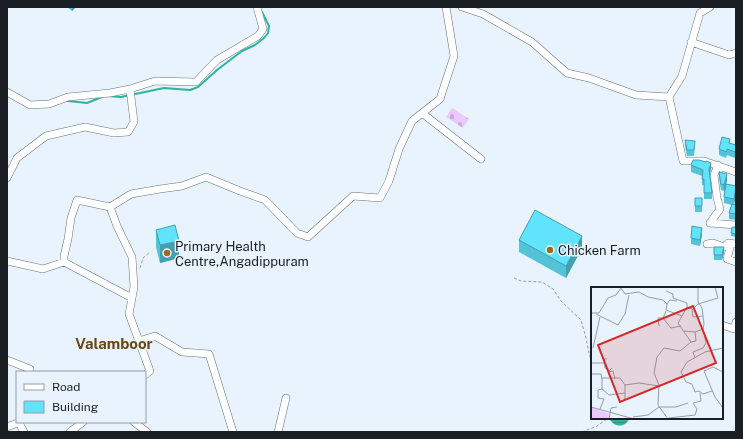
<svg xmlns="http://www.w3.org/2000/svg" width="743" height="439" font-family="'Public Sans',sans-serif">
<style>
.cemetery{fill:url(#cemetery-stones)}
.water{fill:url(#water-rules)}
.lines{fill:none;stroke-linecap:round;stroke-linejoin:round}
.stream{stroke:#2eb59d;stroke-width:2}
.minor-casing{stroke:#67727d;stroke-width:8}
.path{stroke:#949ba3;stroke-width:1;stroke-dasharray:3 2;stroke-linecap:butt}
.minor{stroke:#fff;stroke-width:7}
.wall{fill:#53c3d8}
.shaded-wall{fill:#449fb0}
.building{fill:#61e3fb;stroke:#449fb0}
.poi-dot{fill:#9c6c1e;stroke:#e9f3fd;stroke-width:1.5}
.labels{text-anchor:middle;stroke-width:3;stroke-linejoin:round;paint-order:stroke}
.poi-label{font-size:13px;fill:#1a1f23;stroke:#e9f3fd;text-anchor:start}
.quarter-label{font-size:15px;font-weight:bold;fill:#684712;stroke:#e9f3fd}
.inset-road{fill:none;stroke:#969ea6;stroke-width:1}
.view{fill:#d62828;fill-opacity:0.15;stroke:#d62828;stroke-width:2}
.inset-edge{fill:none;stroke:#1a1f23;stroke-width:2}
</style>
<defs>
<pattern id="cemetery-stones" width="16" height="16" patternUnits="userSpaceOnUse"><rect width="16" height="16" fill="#ecc9fe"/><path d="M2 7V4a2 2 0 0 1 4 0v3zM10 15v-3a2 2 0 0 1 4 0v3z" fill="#caacd9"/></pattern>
<pattern id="water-rules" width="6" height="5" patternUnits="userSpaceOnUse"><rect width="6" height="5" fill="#2eb59d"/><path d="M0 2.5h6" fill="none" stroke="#269380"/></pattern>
</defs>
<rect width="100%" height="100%" fill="#e9f3fd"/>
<path class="cemetery" d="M 452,108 L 469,119 L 463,128 L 446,117 Z"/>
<path class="water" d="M 609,418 L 630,418 C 625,428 614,428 609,418 Z"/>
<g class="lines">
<path class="stream" d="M 108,96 L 121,97 L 164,88 L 190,90 L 198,87 L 217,70 L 242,51 L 255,45 L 264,38 L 268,33 L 269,26 L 262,12
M 66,101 L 68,101 L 87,103 L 102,97"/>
<defs>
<path id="minor" d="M 462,7 L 483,14 L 532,42 L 567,73 L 589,78 L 636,95 L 669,97 L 683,161 L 704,161 L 736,172
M 691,42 L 729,55 L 736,53
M 7,92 L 30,105 L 49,104 L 68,97 L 110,93 L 130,89 L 155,81 L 196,82 L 217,60 L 258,36 L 263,29 L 257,7
M 669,97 L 682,76 L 700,13 L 710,7
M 422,113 L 481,159
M 7,178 L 17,158 L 46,136 L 85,127 L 114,133 L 128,132 L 134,122 L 130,89
M 110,207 L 77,200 L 71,218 L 68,239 L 64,256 L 64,262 L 132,298
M 710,223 L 720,209 L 717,198 L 714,175 L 718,165
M 710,223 L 736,225
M 707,244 L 713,243 L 724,247 L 728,243 L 736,244
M 731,244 L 727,259 L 736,262
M 7,261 L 43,269 L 64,262
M 722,325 L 734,329 L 736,322
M 139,341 L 155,336 L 182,352 L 209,354 L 233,432
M 7,360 L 30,369 L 29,372
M 145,375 L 150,371 L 129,314 L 134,287 L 132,257 L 117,226 L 110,207 L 131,194 L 160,189 L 182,186 L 206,177 L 240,191 L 265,200 L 297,233 L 308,237 L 353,196 L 380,198 L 389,181 L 399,149 L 412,121 L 440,99 L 454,56 L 446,7
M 134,422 L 147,432
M 19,423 L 24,432
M 7,427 L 20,422
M 70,432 L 83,422
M 278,432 L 286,398"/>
</defs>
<use href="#minor" class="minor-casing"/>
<path class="path" d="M 140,268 L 143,258 L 150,252
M 514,278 L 521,281 L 542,282 L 553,289 L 561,301 L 581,320 L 586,338 L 589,353 L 592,363
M 582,432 L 597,426 L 607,419 L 607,418"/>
<use href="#minor" class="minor"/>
</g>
<path class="wall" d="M 67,7 L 76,7 L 72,11 Z
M 685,140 L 695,147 L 694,156 L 687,156 L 685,146 Z
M 730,143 L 736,145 L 736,157 L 735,158 L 727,155 L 726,158 L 719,155 L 719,149 Z
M 691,165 L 711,169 L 710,174 L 712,193 L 712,199 L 704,199 L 704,185 L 702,185 L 702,176 L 691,172 Z
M 719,172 L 727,180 L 726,184 L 736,186 L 736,192 L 734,204 L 736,205 L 736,220 L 729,219 L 729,213 L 732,205 L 724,203 L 724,191 L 721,190 L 719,178 Z
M 695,198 L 702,198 L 702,212 L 695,212 Z
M 736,227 L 736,237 L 731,236 L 731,233 Z
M 156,230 L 179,258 L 160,263 L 156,247 Z
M 702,234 L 700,246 L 691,244 L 691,238 Z
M 519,240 L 582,248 L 566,278 L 519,252 Z
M 714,247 L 724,252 L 722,260 L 714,260 Z"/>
<path class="shaded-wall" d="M 72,7 L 76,7 L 72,11 Z
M 711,163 L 711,169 L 709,176 L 709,169 Z
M 727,174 L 727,180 L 724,191 L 724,185 Z
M 736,186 L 736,192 L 734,205 L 734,199 Z
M 702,228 L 702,234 L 700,246 L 700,240 Z
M 582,236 L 582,248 L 566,278 L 566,266 Z
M 179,241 L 179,258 L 160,263 L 160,245 Z
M 724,247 L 724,252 L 722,260 L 722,255 Z"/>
<path class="building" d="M 722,137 L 730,139 L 729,143 L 736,145 L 736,151 L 735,152 L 727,149 L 726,152 L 719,149 Z
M 685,140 L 695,141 L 694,150 L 687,150 Z
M 693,160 L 699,160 L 706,162 L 706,161 L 711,163 L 709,169 L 712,193 L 704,193 L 704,179 L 702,179 L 703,170 L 691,165 Z
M 719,172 L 727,174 L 724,185 L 721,184 Z
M 726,184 L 736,186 L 734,199 L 724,197 Z
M 695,198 L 702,198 L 702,206 L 695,206 Z
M 732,204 L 736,205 L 736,214 L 729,213 Z
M 535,210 L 582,236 L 566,266 L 519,240 Z
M 175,225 L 179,241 L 160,245 L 156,230 Z
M 692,226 L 702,228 L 700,240 L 691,238 Z
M 732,227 L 736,227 L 736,234 L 731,233 Z
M 714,247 L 724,247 L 722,255 L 714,255 Z"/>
<g class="poi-dot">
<circle cx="550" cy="250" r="4"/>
<circle cx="167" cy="253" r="4"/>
</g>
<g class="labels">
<g class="poi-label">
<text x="175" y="251">Primary Health<tspan x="175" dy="15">Centre,Angadippuram</tspan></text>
<text x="558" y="255">Chicken Farm</text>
</g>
<g class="quarter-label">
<text x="114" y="349">Valamboor</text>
</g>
</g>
<g transform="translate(591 287)">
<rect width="132" height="132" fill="#e9f3fd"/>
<path d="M 0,120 L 18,127 L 18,132 L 0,132 Z" fill="#ecc9fe"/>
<path class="inset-road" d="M 30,1 L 34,7 L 48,5 L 57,10 L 72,13 L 76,17 L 75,23 L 91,29 L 87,36 L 100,55 L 89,64 L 73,61 L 66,70 L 63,86 L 68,98 L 67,118 L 77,132M 75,4 L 82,7 L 82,11 L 96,16 L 96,20M 76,17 L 79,13 L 86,14M 75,24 L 72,31 L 80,41 L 90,39M 0,26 L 8,26 L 17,11 L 25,8 L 30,1M 5,27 L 27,38 L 34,27 L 38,8M 91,29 L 96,20 L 101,22M 112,29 L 102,30 L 101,23 L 107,17 L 127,11 L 124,0M 68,39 L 67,31 L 72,31M 93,44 L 104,45 L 105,54 L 100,55M 104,45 L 112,42 L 113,37 L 111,21 L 107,15 L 107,0M 2,61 L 9,30M 104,71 L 102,65 L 112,61 L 115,56 L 112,42M 16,72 L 13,72 L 14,81 L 18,82M 0,76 L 14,76M 21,81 L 17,85 L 22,84 L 24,92M 132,85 L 122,80 L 113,84 L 124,110 L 132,121M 0,87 L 10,87 L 11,92M 11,102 L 18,108 L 34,106M 121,104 L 112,107 L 108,104 L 104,105 L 101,97 L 95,95 L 90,85 L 96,75 L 114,65 L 132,61M 32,114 L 34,111 L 34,98M 0,120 L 43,132M 9,122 L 13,112 L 7,111 L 7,103 L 11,102 L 11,91 L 29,91 L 34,98 L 48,96 L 68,99M 42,130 L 57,128 L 68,120 L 85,120 L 97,116M 78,131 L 104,128 L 106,122 L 102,116 L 110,114 L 109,106M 18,132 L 20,121 L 26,120"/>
<path class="view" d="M 102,19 L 125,76 L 29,115 L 7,58 Z"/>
<rect width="132" height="132" class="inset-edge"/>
</g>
<rect width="743" height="439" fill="none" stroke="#1a1f23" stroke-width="16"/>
<rect x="16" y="371" width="130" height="52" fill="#e9f3fd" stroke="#969ea6"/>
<rect x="24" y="384" width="20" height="6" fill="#ffffff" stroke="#969ea6"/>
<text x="52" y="391" font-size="12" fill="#1a1f23">Road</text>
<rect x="24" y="401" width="20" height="12" fill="#61e3fb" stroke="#969ea6"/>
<text x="52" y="411" font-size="12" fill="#1a1f23">Building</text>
</svg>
